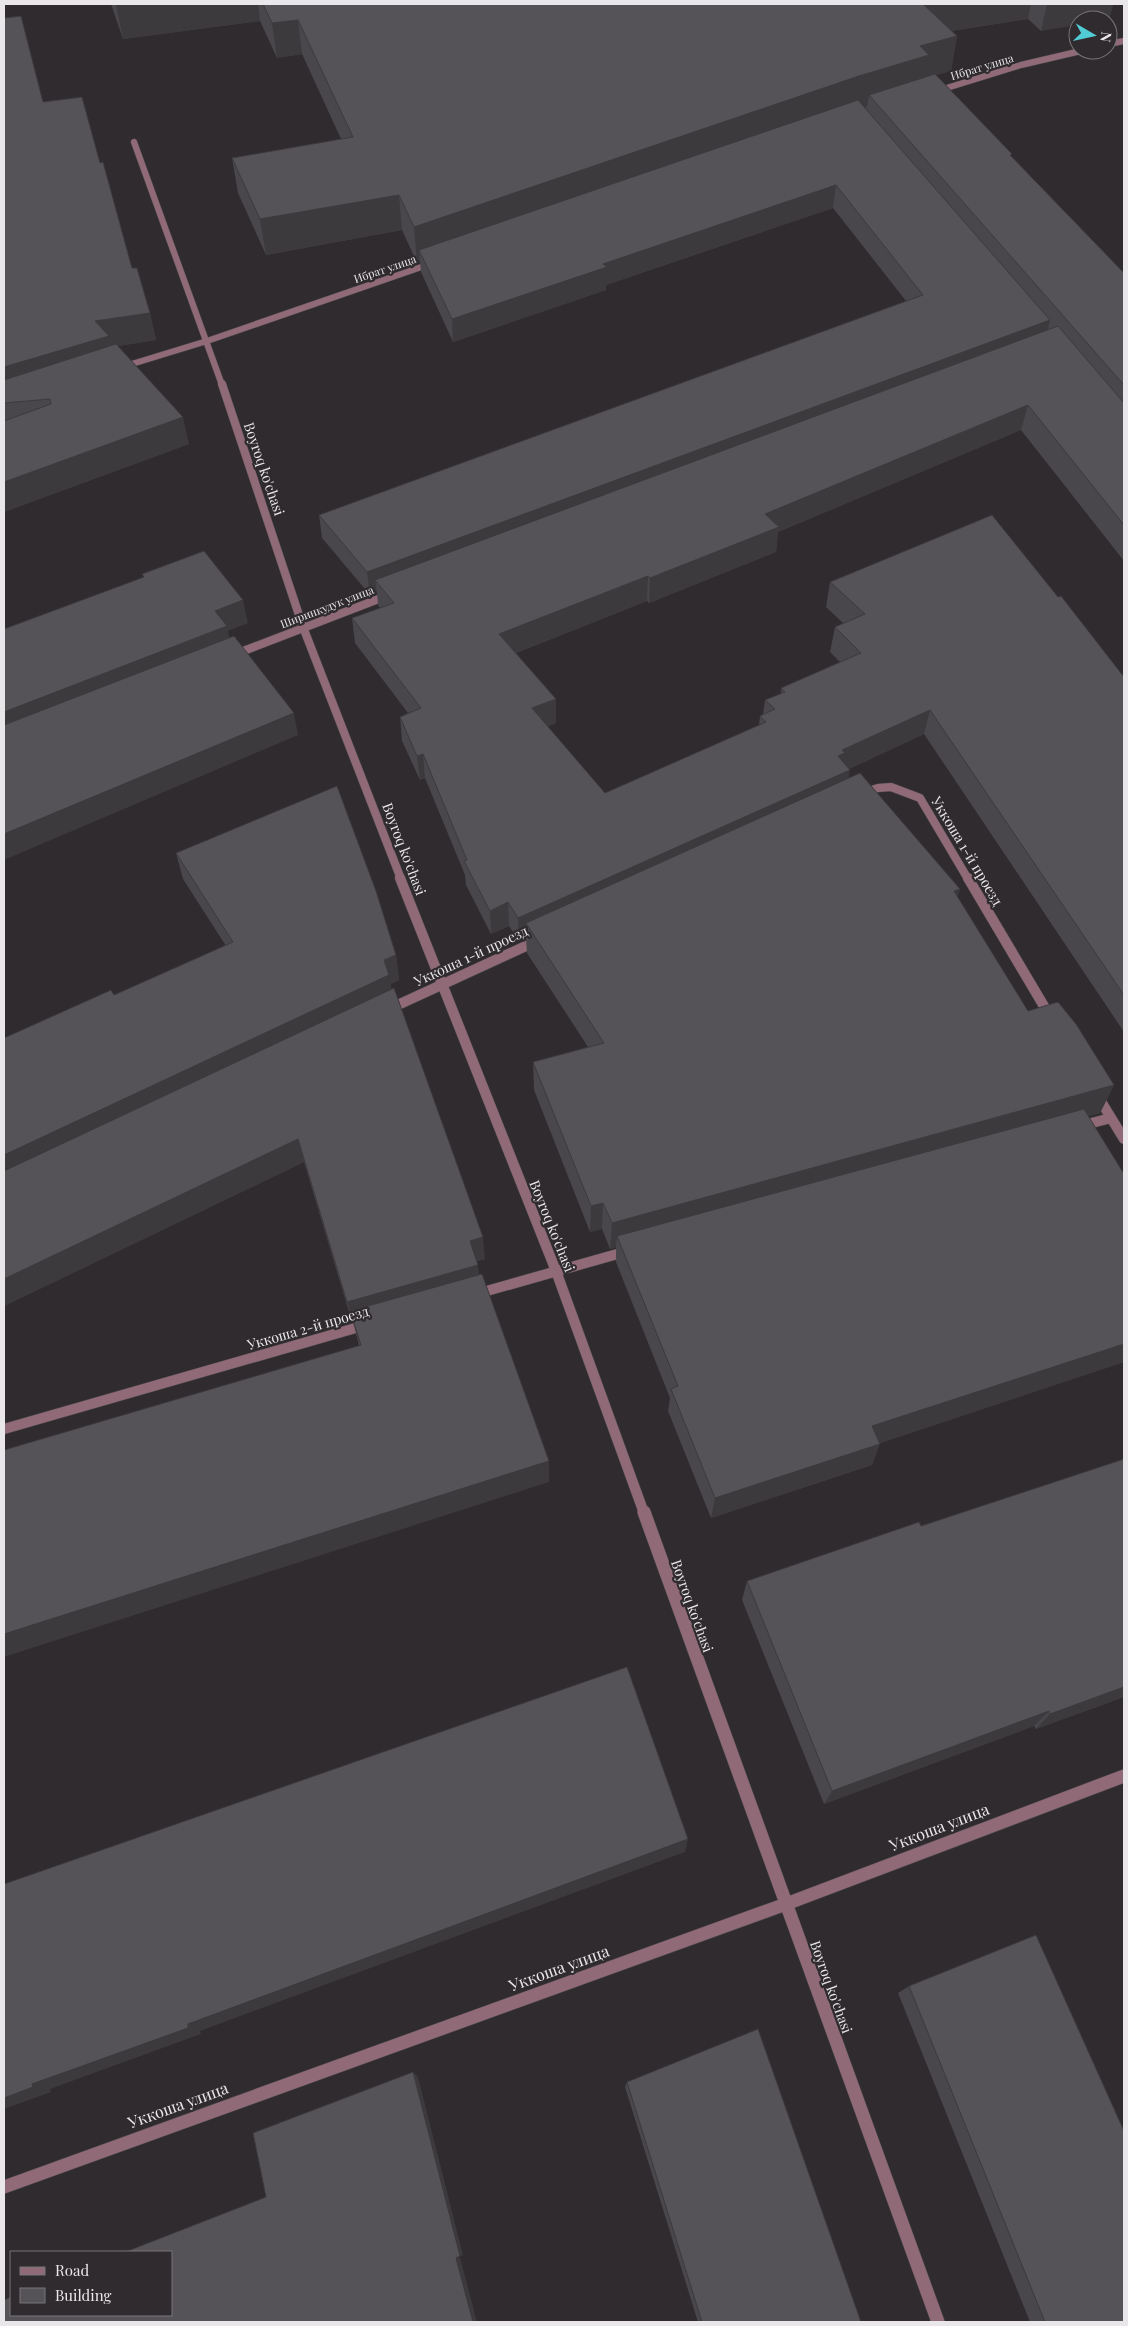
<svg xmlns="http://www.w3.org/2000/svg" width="1128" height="2326" font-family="'Playfair Display',serif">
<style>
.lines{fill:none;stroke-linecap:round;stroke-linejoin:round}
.minor-far3-casing{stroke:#4d494c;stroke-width:7}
.minor-far2-casing{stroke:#4d494c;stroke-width:9}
.minor-far1-casing{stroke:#4d494c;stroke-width:11}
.minor-casing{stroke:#4d494c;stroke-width:14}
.minor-far3{stroke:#906a76;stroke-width:6}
.minor-far2{stroke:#906a76;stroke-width:8}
.minor-far1{stroke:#906a76;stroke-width:10}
.minor{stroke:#906a76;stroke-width:13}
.wall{fill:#49474b}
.shaded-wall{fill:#3c3a3d}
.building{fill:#555357;stroke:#3c3a3d}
.labels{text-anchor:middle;stroke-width:4.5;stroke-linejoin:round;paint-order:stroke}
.far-street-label{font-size:11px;fill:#e9e7e9;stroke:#2f2b2e}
.street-label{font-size:14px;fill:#e9e7e9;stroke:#2f2b2e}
.near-street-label{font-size:16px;fill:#e9e7e9;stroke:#2f2b2e}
</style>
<rect width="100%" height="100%" fill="#2f2b2e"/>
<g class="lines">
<defs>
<path id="minor-far3" d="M 1108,44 L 1124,41
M 937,91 L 1021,65 L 1085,50
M 134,142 L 222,385
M 122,367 L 207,341 L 433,263"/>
<path id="minor-far2" d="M 222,384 L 303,627 L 401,879
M 233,655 L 389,595
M 862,793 L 878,788 L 891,787 L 920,798 L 968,879"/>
<path id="minor-far1" d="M 400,878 L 556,1271 L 644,1513
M 968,878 L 1051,1018
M 389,1009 L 539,940
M 1097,1095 L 1124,1139
M 1080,1126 L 1111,1118
M 476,1294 L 628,1251
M 4,1429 L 366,1325"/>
<path id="minor" d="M 644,1512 L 938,2322
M 4,2187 L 786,1904 L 1124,1776"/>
</defs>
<use href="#minor-far3" class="minor-far3-casing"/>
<use href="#minor-far2" class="minor-far2-casing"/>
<use href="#minor-far1" class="minor-far1-casing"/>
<use href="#minor" class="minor-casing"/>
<use href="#minor-far3" class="minor-far3"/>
<use href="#minor-far2" class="minor-far2"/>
<use href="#minor-far1" class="minor-far1"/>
<use href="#minor" class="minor"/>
</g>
<path class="wall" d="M 111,4 L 1113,4 L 1109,20 L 1078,20 L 1041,31 L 1028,19 L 951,31 L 957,36 L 951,71 L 936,75 L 1011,156 L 1124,273 L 1124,561 L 1021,430 L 778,532 L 776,552 L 649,603 L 647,601 L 516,653 L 556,699 L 556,723 L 547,727 L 605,793 L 759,725 L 760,716 L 763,714 L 765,700 L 781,694 L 781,688 L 840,662 L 830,652 L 835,627 L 844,624 L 826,607 L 830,582 L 1058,597 L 1124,677 L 1124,1032 L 924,734 L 849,769 L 849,778 L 960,889 L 957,897 L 1028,1011 L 1114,1085 L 1100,1113 L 1088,1116 L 1124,1362 L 880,1443 L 872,1465 L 711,1518 L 668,1411 L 670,1398 L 616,1262 L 616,1247 L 610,1249 L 602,1229 L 590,1232 L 534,1090 L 533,1062 L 588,1047 L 527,953 L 526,938 L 519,941 L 509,926 L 491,934 L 466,885 L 465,875 L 425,778 L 420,780 L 402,741 L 400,717 L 408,713 L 355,643 L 352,618 L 380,608 L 378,605 L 377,593 L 370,595 L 322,538 L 319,515 L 906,301 L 833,208 L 606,285 L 606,290 L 453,342 L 421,272 L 420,262 L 417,263 L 402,230 L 266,255 L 238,193 L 232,158 L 341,139 L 302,54 L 277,58 L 260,21 L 123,39 Z
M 4,18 L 43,102 L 100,163 L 132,268 L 150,313 L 156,340 L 118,346 L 189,444 L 4,512 Z
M 176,853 L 396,955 L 399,980 L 391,984 L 391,989 L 485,1259 L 477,1261 L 479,1275 L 549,1461 L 549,1482 L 359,1345 L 353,1322 L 352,1322 L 304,1162 L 4,1306 L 4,1038 L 114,995 L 226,946 L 183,879 Z
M 921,1526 L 1124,1697 L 1036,1729 L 1034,1726 L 824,1804 L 742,1600 L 747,1581 Z
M 909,1986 L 1124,2322 L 1030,2322 L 898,1993 Z
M 627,2082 L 861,2322 L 698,2322 L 625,2087 Z"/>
<path class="shaded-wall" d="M 126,4 L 258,4 L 260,21 L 123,39 L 116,5 Z
M 922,4 L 1031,4 L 1028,19 L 916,36 Z
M 1047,4 L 1113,4 L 1109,20 L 1078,20 L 1078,25 L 1041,31 Z
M 298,20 L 302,54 L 277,58 L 272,23 Z
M 957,36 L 951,71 L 869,95 L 867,107 L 419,250 L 420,262 L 417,263 L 414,227 L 920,46 Z
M 836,185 L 833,208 L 606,285 L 606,290 L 453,342 L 452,319 L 603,264 Z
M 399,195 L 402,230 L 266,255 L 260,219 Z
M 150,313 L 156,340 L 112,347 L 4,397 L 4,367 L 95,321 Z
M 1050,320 L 1044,343 L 375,580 L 377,593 L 370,595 L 367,572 Z
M 1028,405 L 1021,430 L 778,532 L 776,552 L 649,603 L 650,578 L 765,514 Z
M 183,417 L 189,444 L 4,512 L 4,482 Z
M 648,576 L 647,601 L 500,659 L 499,634 Z
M 243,600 L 248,623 L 228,631 L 232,649 L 4,738 L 4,712 L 215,611 Z
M 556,699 L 556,723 L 532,733 L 532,708 Z
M 930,710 L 924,734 L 842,772 L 850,770 L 846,794 L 526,923 L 526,938 L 519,941 L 518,918 L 838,756 L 842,750 Z
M 294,713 L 298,735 L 4,860 L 4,834 Z
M 423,754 L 425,778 L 420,780 L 417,756 Z
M 960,889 L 951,918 L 954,891 Z
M 508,902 L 509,926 L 491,934 L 490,911 Z
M 396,955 L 399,980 L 391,984 L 393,999 L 4,1184 L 4,1155 Z
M 1114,1085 L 1100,1113 L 621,1246 L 617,1236 L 616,1247 L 610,1249 L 612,1223 Z
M 298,1139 L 304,1162 L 4,1306 L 4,1279 Z
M 603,1203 L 602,1229 L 590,1232 L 591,1206 Z
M 483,1237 L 485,1259 L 472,1263 L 470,1241 Z
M 478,1265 L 480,1286 L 350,1311 L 353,1322 L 352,1322 L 347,1302 Z
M 1124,1344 L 1124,1362 L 864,1448 L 872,1426 Z
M 880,1444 L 872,1465 L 711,1518 L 715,1498 Z
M 549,1461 L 549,1482 L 4,1657 L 4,1634 Z
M 1124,1687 L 1124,1697 L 1036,1729 L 1050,1714 Z
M 1049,1711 L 1034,1726 L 824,1804 L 832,1791 Z
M 688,1839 L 685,1852 L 200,2031 L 201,2034 L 50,2089 L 51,2092 L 4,2109 L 4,2098 L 32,2084 L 188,2024 Z
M 413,2072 L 418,2077 L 463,2255 L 460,2256 Z
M 460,2257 L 477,2322 L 473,2322 L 456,2258 Z"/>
<path class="building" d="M 263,4 L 923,4 L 957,36 L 920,46 L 929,55 L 859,76 L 414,227 L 399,195 L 260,219 L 232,158 L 353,137 L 298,20 L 272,23 Z
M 21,16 L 43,102 L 82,97 L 100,163 L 103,162 L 132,268 L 137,268 L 150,313 L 95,321 L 109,336 L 4,367 L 4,18 Z
M 935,74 L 1012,154 L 1010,155 L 1124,273 L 1124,385 L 869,95 Z
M 858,100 L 1050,320 L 367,572 L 319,515 L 923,295 L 836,185 L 603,264 L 607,267 L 452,319 L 419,250 Z
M 1058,326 L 1124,403 L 1124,525 L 1028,405 L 765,514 L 779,527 L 650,578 L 648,576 L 499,634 L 556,699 L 532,708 L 605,793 L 766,722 L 760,716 L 775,709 L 765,700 L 785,692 L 781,688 L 861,653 L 835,627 L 865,614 L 830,582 L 992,515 L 1058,597 L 1061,596 L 1124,677 L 1124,995 L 930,710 L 842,750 L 845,753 L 838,756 L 850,770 L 518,918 L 508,902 L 490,911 L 464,861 L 467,860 L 423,754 L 417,756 L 400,717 L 421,708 L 352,618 L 394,603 L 375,580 Z
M 116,344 L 183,417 L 4,482 L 4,421 L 51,404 L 50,399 L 4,403 L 4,380 Z
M 204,551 L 243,600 L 215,611 L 227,626 L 4,712 L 4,629 L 144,577 L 142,574 Z
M 234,636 L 294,713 L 4,834 L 4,725 Z
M 860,773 L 960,889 L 954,891 L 1028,1011 L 1058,1002 L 1076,1024 L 1114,1085 L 612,1223 L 603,1203 L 591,1206 L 533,1062 L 604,1043 L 526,923 Z
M 337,786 L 376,891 L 396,955 L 384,960 L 389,975 L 4,1155 L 4,1038 L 111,990 L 114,995 L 233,942 L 176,853 Z
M 394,988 L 483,1237 L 470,1241 L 478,1265 L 347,1302 L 298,1139 L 4,1279 L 4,1171 Z
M 1084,1109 L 1124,1174 L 1124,1344 L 872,1426 L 880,1444 L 715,1498 L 671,1389 L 678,1386 L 617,1236 Z
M 482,1274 L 549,1461 L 4,1634 L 4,1450 L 361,1345 L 350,1311 Z
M 1124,1459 L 1124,1687 L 1050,1714 L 1049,1711 L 832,1791 L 747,1581 L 919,1522 L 921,1526 Z
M 627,1667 L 688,1839 L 188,2024 L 188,2028 L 32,2084 L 33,2087 L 4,2098 L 4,1884 Z
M 1036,1935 L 1124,2131 L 1124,2322 L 1045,2322 L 909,1986 Z
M 758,2029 L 861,2322 L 702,2322 L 627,2082 Z
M 413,2072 L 460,2256 L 456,2258 L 473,2322 L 4,2322 L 4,2300 L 11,2297 L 11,2315 L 171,2315 L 171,2252 L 125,2252 L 266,2197 L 253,2133 Z"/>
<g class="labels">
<g class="far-street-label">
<text transform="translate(982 67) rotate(-17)" y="4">Ибрат улица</text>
<text transform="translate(385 269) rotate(-19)" y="4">Ибрат улица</text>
<text transform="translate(327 607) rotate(-21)" y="4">Ширинкудук улица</text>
</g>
<g class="street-label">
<text transform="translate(264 469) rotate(71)" y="5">Boyroq ko'chasi</text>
<text transform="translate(404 849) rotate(69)" y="5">Boyroq ko'chasi</text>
<text transform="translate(967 851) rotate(59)" y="5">Уккоша 1-й проезд</text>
<text transform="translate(471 956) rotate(-25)" y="5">Уккоша 1-й проезд</text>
<text transform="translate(552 1226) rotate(68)" y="5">Boyroq ko'chasi</text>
<text transform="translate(308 1328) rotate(-16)" y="5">Уккоша 2-й проезд</text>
<text transform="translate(692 1606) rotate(70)" y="5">Boyroq ko'chasi</text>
<text transform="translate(831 1987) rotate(70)" y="5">Boyroq ko'chasi</text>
</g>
<g class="near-street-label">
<text transform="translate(939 1827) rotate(-21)" y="6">Уккоша улица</text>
<text transform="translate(559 1968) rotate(-20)" y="6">Уккоша улица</text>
<text transform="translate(178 2105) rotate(-20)" y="6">Уккоша улица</text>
</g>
</g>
<rect width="1128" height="2326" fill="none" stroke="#e9e7e9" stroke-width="10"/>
<rect x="10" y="2251" width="162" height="65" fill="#2f2b2e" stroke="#797679"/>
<rect x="20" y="2267" width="25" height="8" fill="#906a76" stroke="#797679"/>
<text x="55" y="2276" font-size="15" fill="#e9e7e9">Road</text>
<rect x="20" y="2288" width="25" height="15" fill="#555357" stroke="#797679"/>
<text x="55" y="2301" font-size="15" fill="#e9e7e9">Building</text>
<g transform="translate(1093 35) rotate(99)"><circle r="24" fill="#2f2b2e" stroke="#797679"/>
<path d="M0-4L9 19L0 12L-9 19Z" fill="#51ccd4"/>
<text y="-8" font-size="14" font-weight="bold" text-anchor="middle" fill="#e9e7e9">N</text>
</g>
</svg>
